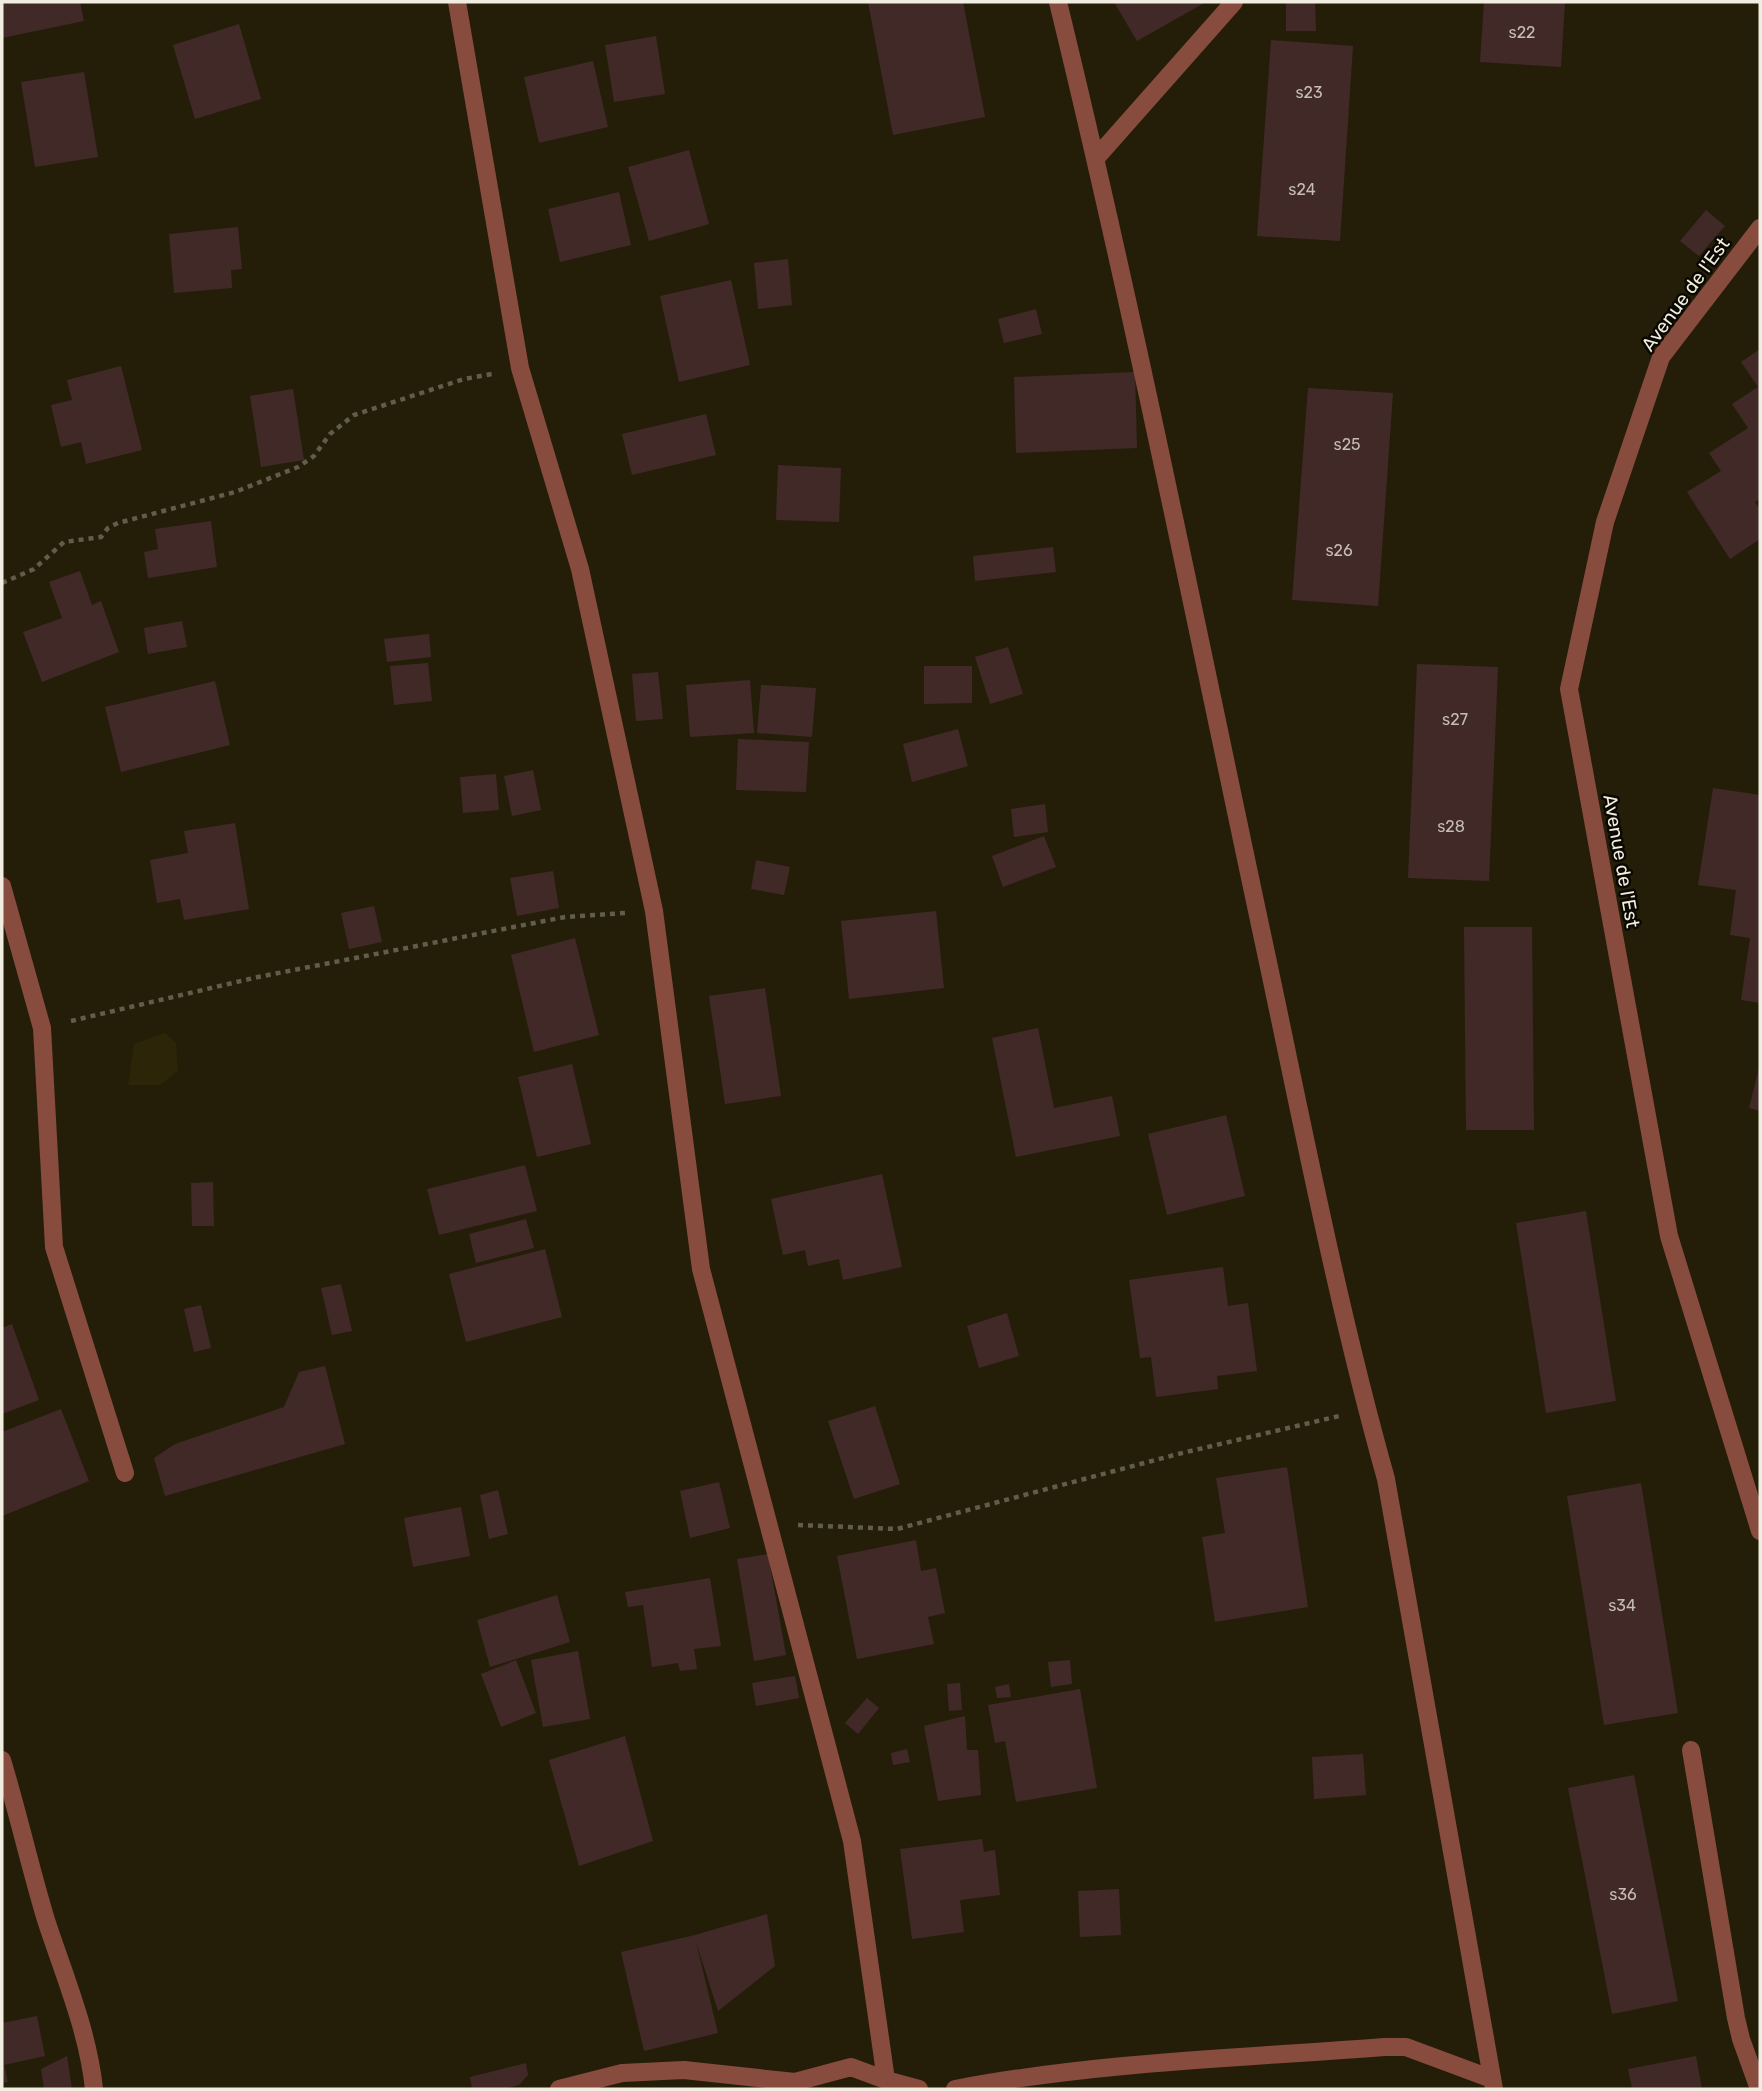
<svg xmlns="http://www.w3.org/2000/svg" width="1762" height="2091" font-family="Rubik,sans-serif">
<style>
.built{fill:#2d2508}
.building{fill:#412928}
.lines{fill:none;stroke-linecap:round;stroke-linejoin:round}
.path{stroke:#625d4b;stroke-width:4.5;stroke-dasharray:5 5;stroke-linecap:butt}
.lane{stroke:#884c3f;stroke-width:18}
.street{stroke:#884c3f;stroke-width:18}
.labels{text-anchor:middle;stroke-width:5;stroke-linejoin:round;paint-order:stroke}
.number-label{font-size:16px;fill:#c5bdb3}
.street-label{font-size:19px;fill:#f1eee1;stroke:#0b0802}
</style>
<rect width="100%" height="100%" fill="#241e09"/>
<path class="built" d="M 165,1033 L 176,1043 L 178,1071 L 160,1085 L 128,1085 L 134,1044 Z"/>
<path class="building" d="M 2,2 L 80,2 L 84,21 L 2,38 Z
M 868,2 L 963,2 L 985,117 L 893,135 Z
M 1114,2 L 1206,2 L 1137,41 Z
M 1286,2 L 1315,2 L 1316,31 L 1286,31 Z
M 1484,2 L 1565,2 L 1561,67 L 1480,62 Z
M 239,24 L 261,99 L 195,119 L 173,45 Z
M 656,36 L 665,94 L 614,102 L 605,45 Z
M 1271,40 L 1353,46 L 1340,241 L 1257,236 Z
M 593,61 L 608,127 L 539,143 L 524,77 Z
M 84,72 L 98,157 L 35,167 L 21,82 Z
M 689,150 L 709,224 L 649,241 L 628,167 Z
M 619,192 L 631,245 L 560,262 L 548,209 Z
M 1706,210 L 1725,226 L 1699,256 L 1680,241 Z
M 238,227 L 242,269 L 231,270 L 232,288 L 174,293 L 169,234 Z
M 788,259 L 792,305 L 758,309 L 754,263 Z
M 731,280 L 750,365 L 679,382 L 660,296 Z
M 1036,309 L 1042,334 L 1004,343 L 998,319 Z
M 1760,349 L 1760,499 L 1755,502 L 1760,510 L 1760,539 L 1730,559 L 1687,492 L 1721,471 L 1709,453 L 1748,428 L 1732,404 L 1758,387 L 1741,362 Z
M 121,366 L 142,450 L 86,464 L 81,442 L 61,447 L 51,405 L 72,400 L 67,380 Z
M 1135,372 L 1137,448 L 1016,453 L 1014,377 Z
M 1308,388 L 1393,393 L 1378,606 L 1292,600 Z
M 293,389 L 304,460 L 261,467 L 250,396 Z
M 706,414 L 716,455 L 632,475 L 622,434 Z
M 778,465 L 841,468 L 839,522 L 776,520 Z
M 211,521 L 217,567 L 148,578 L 144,552 L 158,549 L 155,529 Z
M 1053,547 L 1056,572 L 975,581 L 973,556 Z
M 80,571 L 92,605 L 101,601 L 119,652 L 42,682 L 23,632 L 62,618 L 49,582 Z
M 182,621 L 187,647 L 148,654 L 144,628 Z
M 429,634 L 431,657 L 387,662 L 384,639 Z
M 1008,647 L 1023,694 L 990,704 L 975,657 Z
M 428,663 L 432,701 L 394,705 L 390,666 Z
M 1417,664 L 1498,667 L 1489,881 L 1408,878 Z
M 924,666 L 972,666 L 972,703 L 924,704 Z
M 658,672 L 663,719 L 636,721 L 632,674 Z
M 750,680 L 754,733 L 690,737 L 686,685 Z
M 215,681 L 230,745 L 121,772 L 105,707 Z
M 761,685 L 816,688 L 812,737 L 757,733 Z
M 958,729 L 968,766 L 912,782 L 903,744 Z
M 738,739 L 809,742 L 806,792 L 736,790 Z
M 533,770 L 541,810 L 512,816 L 504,776 Z
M 496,774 L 499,810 L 463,813 L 460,777 Z
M 1713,788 L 1760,795 L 1760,1003 L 1741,1000 L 1750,938 L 1730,935 L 1736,890 L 1698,885 Z
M 1045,804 L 1048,832 L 1014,837 L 1011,809 Z
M 235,823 L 249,909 L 184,920 L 180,899 L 157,903 L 150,860 L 188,853 L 184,831 Z
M 1044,836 L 1056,867 L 1003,887 L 992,856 Z
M 756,860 L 790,867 L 784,895 L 751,889 Z
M 553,871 L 559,908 L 517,916 L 510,878 Z
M 374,906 L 382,942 L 349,949 L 341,913 Z
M 936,911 L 944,988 L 849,999 L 841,921 Z
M 1464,927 L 1532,927 L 1534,1130 L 1466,1130 Z
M 575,938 L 599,1035 L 534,1052 L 511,955 Z
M 765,988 L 781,1096 L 725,1104 L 709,996 Z
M 1038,1028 L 1054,1108 L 1112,1096 L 1120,1136 L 1016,1157 L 992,1038 Z
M 572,1064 L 591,1144 L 537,1157 L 518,1077 Z
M 1759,1068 L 1760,1068 L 1760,1111 L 1749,1108 Z
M 1226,1115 L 1245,1196 L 1167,1215 L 1148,1134 Z
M 525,1165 L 537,1211 L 439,1235 L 427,1189 Z
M 882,1174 L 902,1267 L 843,1280 L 839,1259 L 808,1266 L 805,1250 L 783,1255 L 771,1199 Z
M 213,1182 L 214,1226 L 192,1226 L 191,1183 Z
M 1586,1211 L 1616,1401 L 1546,1413 L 1516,1223 Z
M 526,1219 L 534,1248 L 476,1263 L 469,1234 Z
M 545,1249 L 562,1317 L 466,1342 L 449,1274 Z
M 1223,1267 L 1228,1306 L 1248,1303 L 1257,1371 L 1217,1376 L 1218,1389 L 1156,1397 L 1151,1357 L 1140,1358 L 1129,1280 Z
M 341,1284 L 352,1331 L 332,1335 L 321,1288 Z
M 201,1305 L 211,1348 L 194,1352 L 184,1309 Z
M 1007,1313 L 1019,1356 L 979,1368 L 967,1326 Z
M 12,1324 L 39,1400 L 2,1414 L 2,1328 Z
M 325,1366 L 345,1444 L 165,1496 L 154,1458 L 175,1444 L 284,1407 L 299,1372 Z
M 875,1406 L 900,1484 L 854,1499 L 828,1421 Z
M 61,1409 L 89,1481 L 2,1516 L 2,1432 Z
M 1287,1467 L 1308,1607 L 1215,1622 L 1202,1537 L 1225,1533 L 1216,1478 Z
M 719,1482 L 730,1528 L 690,1538 L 680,1491 Z
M 1641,1483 L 1678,1713 L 1604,1725 L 1567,1496 Z
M 498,1490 L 508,1534 L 489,1539 L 480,1495 Z
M 461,1507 L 470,1556 L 413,1567 L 404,1518 Z
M 916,1540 L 921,1571 L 936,1568 L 945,1613 L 928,1617 L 934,1644 L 857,1659 L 837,1556 Z
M 768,1554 L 786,1655 L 754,1661 L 737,1559 Z
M 710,1578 L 721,1646 L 694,1649 L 697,1669 L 680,1671 L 678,1663 L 652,1667 L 643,1605 L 628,1607 L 625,1592 Z
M 557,1595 L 570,1642 L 490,1667 L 477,1620 Z
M 578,1651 L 590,1719 L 543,1727 L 531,1660 Z
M 516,1660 L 536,1713 L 501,1727 L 481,1674 Z
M 1070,1660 L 1072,1684 L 1051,1687 L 1048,1662 Z
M 795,1676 L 799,1698 L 756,1706 L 752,1683 Z
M 960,1683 L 962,1710 L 949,1711 L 947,1684 Z
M 1009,1684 L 1011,1697 L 997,1698 L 995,1687 Z
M 1080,1689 L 1097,1788 L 1016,1802 L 1005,1741 L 995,1743 L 988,1705 Z
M 867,1698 L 879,1708 L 858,1734 L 845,1723 Z
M 965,1716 L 967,1750 L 978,1750 L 981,1795 L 938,1801 L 924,1726 Z
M 625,1736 L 653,1841 L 579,1866 L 549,1760 Z
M 907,1749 L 910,1762 L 893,1765 L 891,1753 Z
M 1363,1754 L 1366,1795 L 1314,1799 L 1312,1757 Z
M 1634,1775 L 1678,2001 L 1612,2014 L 1568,1788 Z
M 982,1839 L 984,1852 L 995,1850 L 1000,1895 L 960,1900 L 964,1932 L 912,1939 L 900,1849 Z
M 1119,1889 L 1121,1935 L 1080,1937 L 1078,1891 Z
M 767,1914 L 775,1966 L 718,2011 L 696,1942 L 718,2033 L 644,2051 L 621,1952 L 695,1935 Z
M 37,2016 L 45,2056 L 4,2065 L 8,2082 L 2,2083 L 2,2023 Z
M 67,2056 L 72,2089 L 44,2089 L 41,2069 Z
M 1696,2056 L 1702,2089 L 1632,2089 L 1628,2069 Z
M 526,2063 L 528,2075 L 519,2085 L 504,2089 L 472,2089 L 470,2077 Z"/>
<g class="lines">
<path class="path" d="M 2,583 L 34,569 L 64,542 L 101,537 L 108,528 L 118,523 L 235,492 L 298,467 L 314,456 L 330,434 L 354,415 L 464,379 L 492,374
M 71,1021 L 258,977 L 565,917 L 625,913
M 798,1525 L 897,1529 L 1178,1454 L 1339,1416"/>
<path class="lane" d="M 1691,1750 L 1736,2018 L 1741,2039 L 1759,2089
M 2,1760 C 18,1813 30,1867 46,1920 C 64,1975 88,2031 94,2089"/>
<path class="street" d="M 457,2 L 520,368 L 580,569 L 654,911 L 701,1269 L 852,1841 L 886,2080
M 1058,2 C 1136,322 1200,645 1269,967 C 1305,1137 1339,1312 1386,1479 L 1494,2089
M 1096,158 L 1234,2
M 1760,228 L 1661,357 L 1605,522 L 1569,689 L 1669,1236 L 1760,1531
M 2,886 L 42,1028 L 54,1247 L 125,1473
M 559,2089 L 622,2073 L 684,2070 L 795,2082 L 851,2067 L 886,2080 L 919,2089
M 955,2089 C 1096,2062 1241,2058 1384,2047 L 1406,2047 L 1492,2079"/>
</g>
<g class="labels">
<g class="number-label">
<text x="1522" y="38">s22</text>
<text x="1309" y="98">s23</text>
<text x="1302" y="195">s24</text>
<text x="1347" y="450">s25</text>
<text x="1339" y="556">s26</text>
<text x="1455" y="725">s27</text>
<text x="1451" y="832">s28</text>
<text x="1622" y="1611">s34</text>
<text x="1623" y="1900">s36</text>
</g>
<g class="street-label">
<text transform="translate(1685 294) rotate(-54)" y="7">Avenue de l'Est</text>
<text transform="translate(1622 861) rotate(80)" y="7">Avenue de l'Est</text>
</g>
</g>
<rect width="1762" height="2091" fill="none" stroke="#f1eee1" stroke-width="7"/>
</svg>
